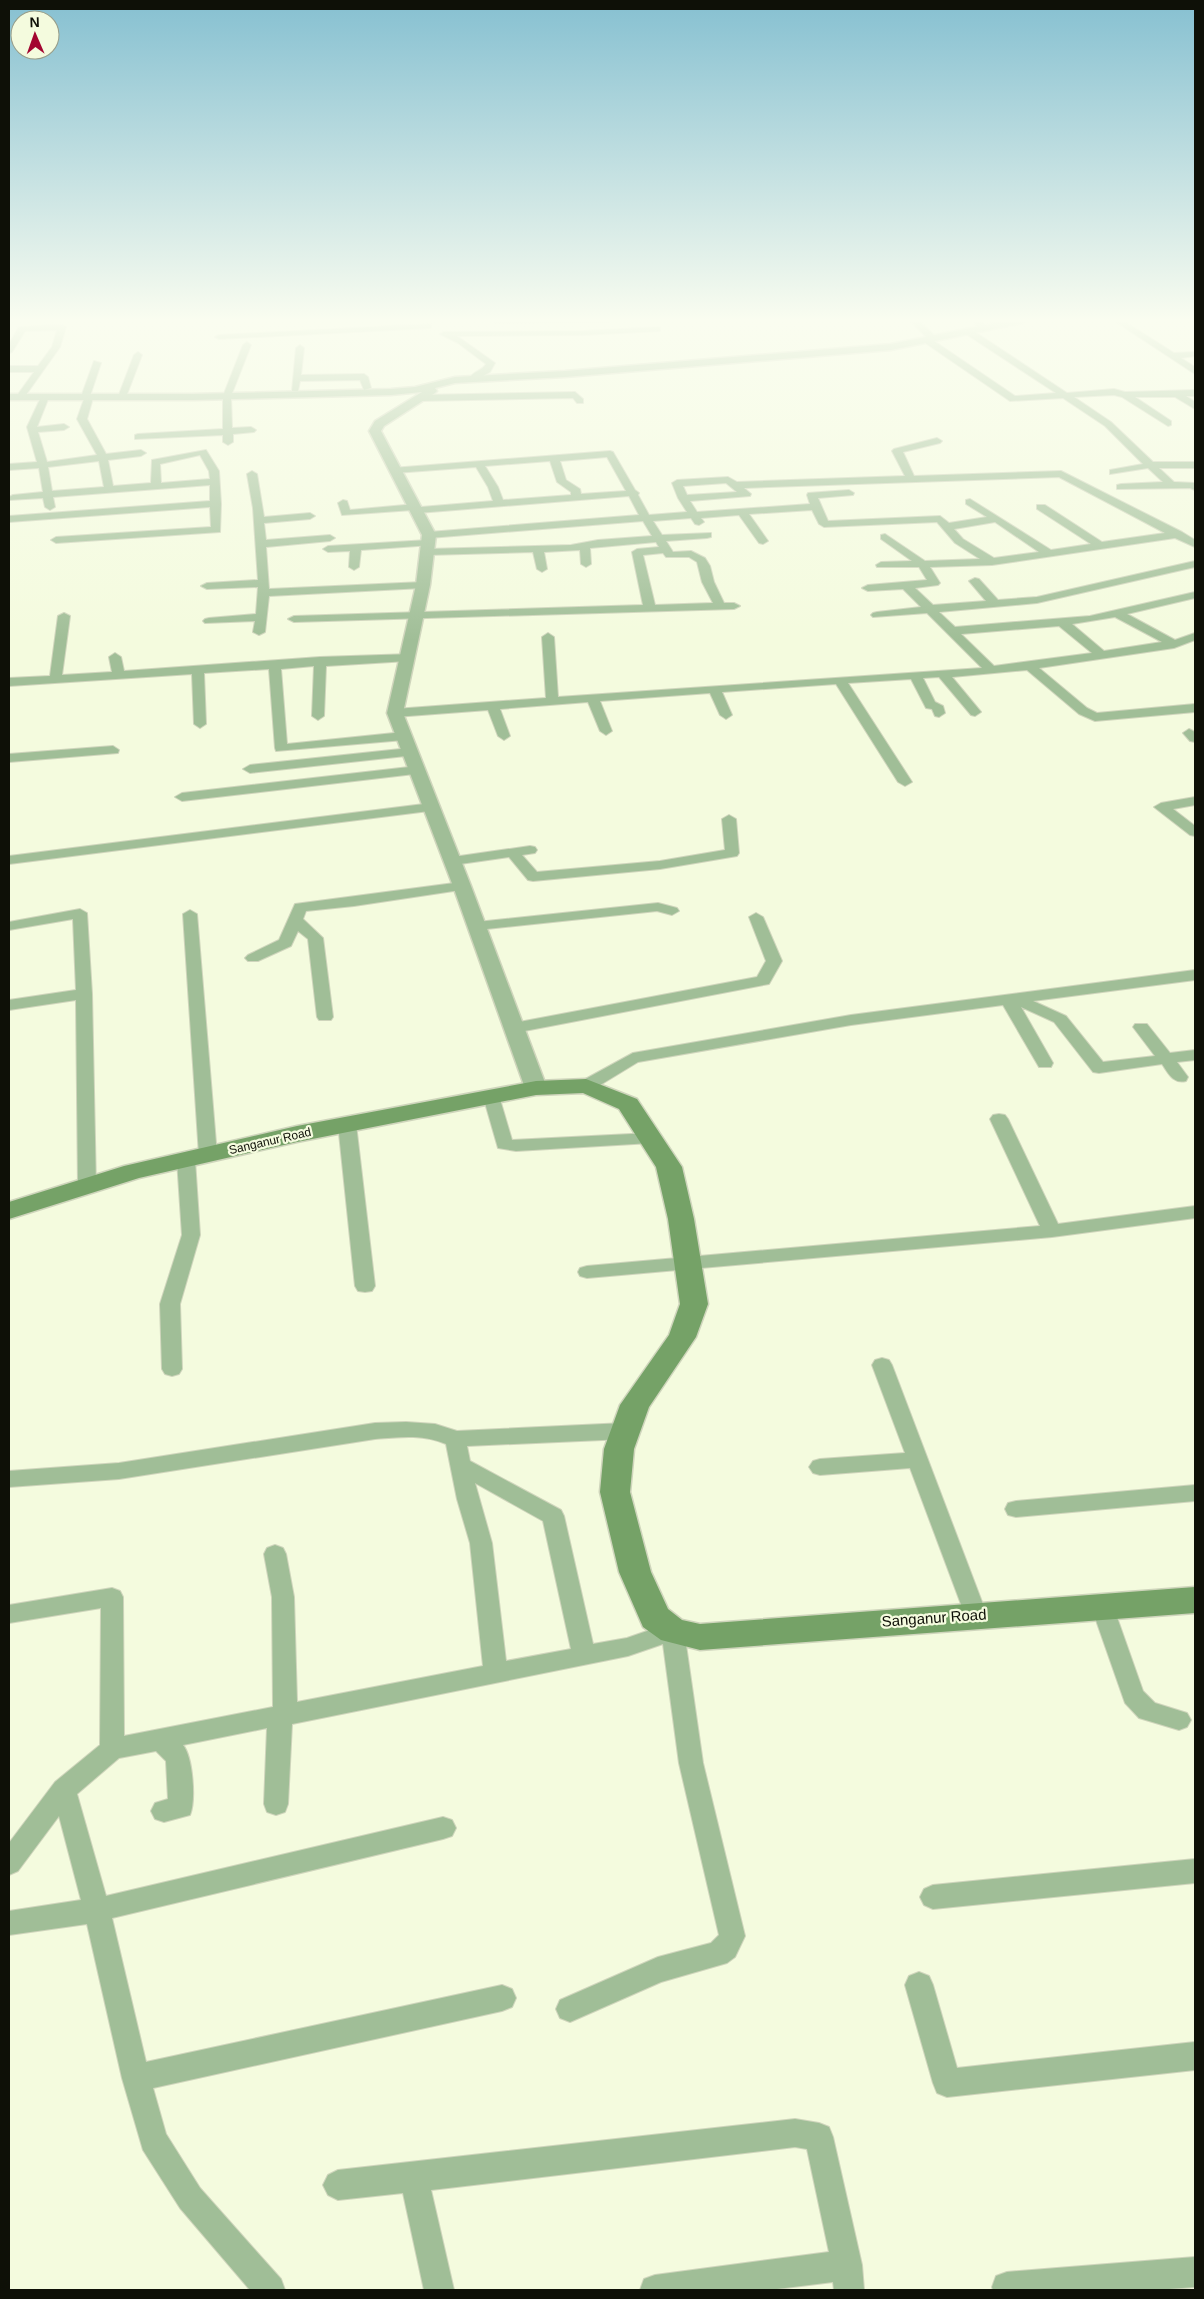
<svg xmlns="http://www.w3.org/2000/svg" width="1204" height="2299" font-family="Helvetica,sans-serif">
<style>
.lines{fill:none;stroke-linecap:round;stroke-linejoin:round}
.minor-casing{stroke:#cfd5bc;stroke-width:2}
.tertiary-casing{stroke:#cfd5bc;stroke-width:3}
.secondary-casing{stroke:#cfd5bc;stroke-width:3}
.minor{fill:#a0be97;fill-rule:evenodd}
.tertiary{fill:#a0be97;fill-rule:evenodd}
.secondary{fill:#75a267;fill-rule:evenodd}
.labels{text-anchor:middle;stroke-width:4.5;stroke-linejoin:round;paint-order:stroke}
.street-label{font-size:12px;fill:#0e1007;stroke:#f4fbde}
.near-street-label{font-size:15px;fill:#0e1007;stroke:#f4fbde}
</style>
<rect width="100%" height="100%" fill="#f4fbde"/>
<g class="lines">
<defs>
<path id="minor" d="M 495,320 L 612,320 L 608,322 L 498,323 L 495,323 Z
M 910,320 L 918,320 L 936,337 L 937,339 L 934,341 L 1015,396 L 1056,393 L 966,334 L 966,330 L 972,330 L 1067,393 L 1114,389 L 1125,392 L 1195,390 L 1195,396 L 1186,396 L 1195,402 L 1195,409 L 1175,397 L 1135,397 L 1171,421 L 1171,425 L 1168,426 L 1122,397 L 1114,395 L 1074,397 L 1111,422 L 1153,462 L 1195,462 L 1195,468 L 1159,468 L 1174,482 L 1195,483 L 1195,490 L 1190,488 L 1117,489 L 1117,485 L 1121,484 L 1163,482 L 1148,468 L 1110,474 L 1110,470 L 1143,464 L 1105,426 L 1063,398 L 1010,401 L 924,342 L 923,340 L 927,338 Z
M 972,320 L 980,320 L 989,329 L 982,331 Z
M 1113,320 L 1122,320 L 1174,353 L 1195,352 L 1195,356 L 1181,358 L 1195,367 L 1195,374 Z
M 428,324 L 431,324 L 431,328 L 219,339 L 215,337 L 219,335 Z
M 62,325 L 66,327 L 60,347 L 23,399 L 17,399 L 16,397 L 34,372 L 9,372 L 9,366 L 38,366 L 52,347 L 57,330 L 25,331 L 12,352 L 9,353 L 9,344 L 19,327 Z
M 657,327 L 660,327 L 660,331 L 583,335 L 457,336 L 495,363 L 490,372 L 473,382 L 469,379 C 473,371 482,371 486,364 L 458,343 L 440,334 L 444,332 L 583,331 Z
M 247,342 L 251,345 L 231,396 L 232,428 L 251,427 L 256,430 L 254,432 L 233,434 L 233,442 L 228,445 L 223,442 L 223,435 L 135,439 L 135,435 L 138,434 L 223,429 L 223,396 L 243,345 Z
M 300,345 L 304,348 L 301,375 L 364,374 L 368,377 L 371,388 L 364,390 L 360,380 L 300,381 L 298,391 L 292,391 L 296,348 Z
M 138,352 L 142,355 L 126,397 L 119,399 L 118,397 L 134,355 Z
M 94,361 L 101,363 L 90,396 L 93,398 L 87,419 L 106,454 L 141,450 L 146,453 L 141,456 L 108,460 L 113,486 L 151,483 L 152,460 L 206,450 L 219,471 L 221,504 L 220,532 L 56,543 L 51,540 L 56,537 L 211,527 L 210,507 L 9,522 L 9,516 L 210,501 L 210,485 L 53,497 L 55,507 L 50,510 L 45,507 L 43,498 L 9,500 L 9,497 L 13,495 L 43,492 L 39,468 L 9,470 L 9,464 L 37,462 L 27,427 L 42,395 L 49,397 L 37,427 L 64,424 L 69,427 L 64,430 L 38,432 L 47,462 L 97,455 L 77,419 L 84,399 L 81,397 ZM 200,455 L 209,471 L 210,479 L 161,483 L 160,464 ZM 99,461 L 104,487 L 52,491 L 48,467 Z
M 575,392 L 583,399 L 583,403 L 577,403 L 573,398 L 419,401 L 415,398 L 419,395 Z
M 937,438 L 942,441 L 940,443 L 903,452 L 914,476 L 1061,471 L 1182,532 L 1195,540 L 1195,547 L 1175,538 L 992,565 L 930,567 L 940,583 L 938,585 L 915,588 L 933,605 L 986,601 L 969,581 L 975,578 L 979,579 L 998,600 L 1037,597 L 1195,561 L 1195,567 L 1037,603 L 939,612 L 955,627 L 1090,616 L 1195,592 L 1195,598 L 1127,614 L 1175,640 L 1195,633 L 1195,640 L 1174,648 L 1039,668 L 1087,708 L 1097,713 L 1195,704 L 1195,712 L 1095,721 L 1079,714 L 1027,670 L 952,677 L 981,712 L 975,716 L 971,715 L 939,677 L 923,678 L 935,702 L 943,706 L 945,713 L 939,717 L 935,716 L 932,709 L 926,708 L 911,679 L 848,683 L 912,782 L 905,786 L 898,782 L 836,684 L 722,692 L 732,715 L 726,719 L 720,715 L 710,693 L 600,701 L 612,731 L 606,735 L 600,731 L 588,702 L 500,709 L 510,736 L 504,740 L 498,736 L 488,710 L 395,717 L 389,713 L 395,709 L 546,698 L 542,637 L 548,633 L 554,637 L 558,697 L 982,668 L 927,613 L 873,617 L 871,615 L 873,613 L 877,612 L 921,607 L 903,589 L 868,591 L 862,588 L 868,585 L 927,580 L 919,567 L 877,567 L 876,565 L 881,562 L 912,561 L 881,539 L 881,535 L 885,534 L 925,561 L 980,559 L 955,543 L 937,522 L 824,527 L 819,524 L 812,510 L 749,514 L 768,541 L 763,544 L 759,543 L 739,515 L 701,518 L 704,522 L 699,525 L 695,524 L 691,518 L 653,521 L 662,535 L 711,533 L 711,537 L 707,538 L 666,541 L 673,552 L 691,551 L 705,558 L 710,566 L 714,582 L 724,603 L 734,603 L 740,606 L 734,609 L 294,622 L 288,619 L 294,616 L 643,605 L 632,552 L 637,549 L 659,547 L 656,542 L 590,548 L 591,564 L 586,567 L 581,564 L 580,550 L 544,552 L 547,569 L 542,572 L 537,569 L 533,552 L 427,555 L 422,552 L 427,549 L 571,545 L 598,540 L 652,536 L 643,521 L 429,538 L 424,535 L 429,532 L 639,515 L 629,496 L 418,513 L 413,510 L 342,515 L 338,503 L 343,500 L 347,501 L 350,510 L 416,504 L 421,507 L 493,501 L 488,487 L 476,467 L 395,473 L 392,472 L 392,468 L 610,451 L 613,452 L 635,490 L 639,493 L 638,495 L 649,515 L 687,512 L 678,498 L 672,483 L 677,480 L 728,477 L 737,482 L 905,476 L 892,451 L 894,449 ZM 607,457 L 626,491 L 581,494 L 580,489 L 566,480 L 560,461 ZM 550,461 L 557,482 L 571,492 L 571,495 L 503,500 L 498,487 L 485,466 ZM 1059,477 L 1165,533 L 1102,542 L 1045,505 L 1037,505 L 1037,509 L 1091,544 L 1051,550 L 970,499 L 966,500 L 966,504 L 987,517 L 949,523 L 940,516 L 828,521 L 818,498 L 853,495 L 854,493 L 849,490 L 808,493 L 807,495 L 810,504 L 697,512 L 690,501 L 750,496 L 751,494 L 744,488 ZM 726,483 L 737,492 L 687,495 L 683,486 ZM 995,522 L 1039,552 L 994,558 L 963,539 L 954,529 ZM 663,553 L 666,557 L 689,557 L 697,562 L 702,582 L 713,603 L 655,605 L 643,555 ZM 1115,617 L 1162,642 L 1104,651 L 1072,624 ZM 1059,626 L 1092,653 L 994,666 L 961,634 Z
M 252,471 L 257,474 L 264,517 L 310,513 L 315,516 L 310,519 L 264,523 L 266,540 L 330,535 L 335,538 L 330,541 L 266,547 L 269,589 L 423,582 L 429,585 L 423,588 L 269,596 L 265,632 L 259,635 L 253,632 L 255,621 L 205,623 L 203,621 L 205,619 L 209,618 L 256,614 L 258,587 L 207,589 L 201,586 L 207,583 L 258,580 L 253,508 L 247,474 Z
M 428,540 L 432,541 L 432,545 L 361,550 L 359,567 L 354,570 L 349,567 L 350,551 L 328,552 L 323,549 L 328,546 Z
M 64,613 L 70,616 L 62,675 L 112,672 L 109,657 L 115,653 L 121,657 L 124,671 L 320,657 L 412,654 L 414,657 L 412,660 L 408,661 L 326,666 L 324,716 L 318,720 L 312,716 L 314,666 L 281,669 L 287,744 L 404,732 L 410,736 L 404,740 L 276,751 L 275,748 L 269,669 L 204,673 L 206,724 L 200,728 L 194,724 L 192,674 L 9,686 L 9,678 L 50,676 L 58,616 Z
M 1189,729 L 1195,732 L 1195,742 L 1190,741 L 1183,733 Z
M 113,746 L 119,750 L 118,753 L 9,762 L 9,754 Z
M 410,748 L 416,752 L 415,755 L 250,773 L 243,769 L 250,765 Z
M 418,766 L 423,767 L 425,770 L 423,773 L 182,801 L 175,797 L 182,793 Z
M 1195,797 L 1195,805 L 1173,809 L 1195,826 L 1195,836 L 1190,835 L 1154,807 L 1161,803 Z
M 432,803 L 439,807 L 437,810 L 9,864 L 9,856 Z
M 729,815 L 736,819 L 739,853 L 737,856 L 660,869 L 533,881 L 528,880 L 509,857 L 453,865 L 446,861 L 453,857 L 530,846 L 535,847 L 537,850 L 535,853 L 522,855 L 537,872 L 660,861 L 725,850 L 722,819 Z
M 462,882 L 467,883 L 469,886 L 467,889 L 354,906 L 306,911 L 303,919 L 323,938 L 333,1017 L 331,1020 L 319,1020 L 317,1017 L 308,939 L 298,931 L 291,946 L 258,961 L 248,961 L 245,958 L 248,955 L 279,940 L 295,904 Z
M 658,903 L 677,908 L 679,911 L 672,915 L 657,911 L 477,930 L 470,926 L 477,922 Z
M 80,909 L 87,913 L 92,994 L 96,1187 L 93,1191 L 87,1193 L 81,1191 L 78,1187 L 76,1000 L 9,1010 L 9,1000 L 76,990 L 73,919 L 9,930 L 9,922 Z
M 190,910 L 197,914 L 217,1155 L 214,1159 L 202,1159 L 199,1155 L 183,914 Z
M 756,913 L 763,917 L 782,961 L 769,984 L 514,1033 L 508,1031 L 506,1028 L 508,1025 L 514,1023 L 757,977 L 766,961 L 749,917 Z
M 1195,970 L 1195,980 L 1033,1001 L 1066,1016 L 1103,1062 L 1155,1056 L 1133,1027 L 1135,1024 L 1147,1024 L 1170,1053 L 1195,1050 L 1195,1060 L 1177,1062 L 1188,1077 L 1186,1081 C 1173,1084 1169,1074 1162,1064 L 1099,1073 L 1093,1072 L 1054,1022 L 1021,1007 L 1053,1063 L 1051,1067 L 1039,1067 L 1003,1005 L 851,1025 L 638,1062 L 592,1090 L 580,1090 L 578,1086 L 580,1082 L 633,1053 L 851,1015 Z
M 491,1091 L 497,1092 L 499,1096 L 512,1140 L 651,1133 L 657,1134 L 660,1138 L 657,1142 L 651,1143 L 516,1151 L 498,1148 L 483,1096 L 485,1092 Z
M 999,1114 L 1005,1115 L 1008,1119 L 1058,1224 L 1195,1206 L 1195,1218 L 1052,1237 L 587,1278 L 580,1276 L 578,1272 L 580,1268 L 587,1266 L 1040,1226 L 990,1119 L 993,1115 Z
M 347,1119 L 353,1120 L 356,1124 L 375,1286 L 372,1291 L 365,1292 L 358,1291 L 355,1286 L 338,1124 L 341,1120 Z
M 186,1155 L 192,1156 L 195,1160 L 200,1235 L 180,1304 L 182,1369 L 179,1374 L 172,1376 L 165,1374 L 162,1369 L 160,1304 L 182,1235 L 177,1160 L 180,1156 Z
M 882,1358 L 889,1360 L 892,1365 L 987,1615 L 984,1621 L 976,1624 L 968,1621 L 965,1615 L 910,1468 L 820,1475 L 813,1473 L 809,1467 L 813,1461 L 820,1459 L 905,1453 L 872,1365 L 875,1360 Z
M 406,1422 L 435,1424 L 457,1431 L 625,1423 L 632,1426 L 635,1431 L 632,1436 L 625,1439 L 467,1446 L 470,1461 L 561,1510 L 564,1516 L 593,1644 L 627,1638 L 673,1622 L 681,1624 L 684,1631 L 703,1763 L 745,1936 L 735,1957 L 727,1963 L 661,1982 L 570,2022 L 560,2018 L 556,2009 L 560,2000 L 658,1957 L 711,1943 L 719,1935 L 679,1763 L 663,1644 L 628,1656 L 292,1724 L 288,1804 L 285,1812 L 276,1815 L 267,1812 L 264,1804 L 267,1728 L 183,1745 C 193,1757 196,1801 190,1815 L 164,1822 L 155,1819 L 151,1811 L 155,1803 L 168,1799 L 166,1761 L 156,1751 L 119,1758 L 77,1794 L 106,1896 L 443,1817 L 452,1820 L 456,1828 L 452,1836 L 443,1839 L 112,1918 L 146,2062 L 502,1985 L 512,1989 L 516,1998 L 512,2007 L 502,2011 L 153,2088 L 166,2134 L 200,2188 L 281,2279 L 285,2290 L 250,2290 L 180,2208 L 143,2150 L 122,2078 L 87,1924 L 9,1935 L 9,1911 L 81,1900 L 59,1816 L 18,1871 L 9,1875 L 9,1843 L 55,1782 L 100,1745 L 101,1608 L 9,1623 L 9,1605 L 112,1588 L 120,1591 L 123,1597 L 124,1736 L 273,1707 L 272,1597 L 264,1554 L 267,1548 L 275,1545 L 283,1548 L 286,1554 L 294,1597 L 297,1702 L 483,1666 L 470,1543 L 457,1499 L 446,1444 C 423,1434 399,1437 375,1439 L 119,1479 L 9,1487 L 9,1471 L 119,1463 L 375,1423 ZM 475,1483 L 543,1521 L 571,1649 L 506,1661 L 492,1543 Z
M 1195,1485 L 1195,1501 L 1016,1517 L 1008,1515 L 1005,1509 L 1008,1503 L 1016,1501 Z
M 1102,1597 L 1110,1600 L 1113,1606 L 1143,1691 L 1155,1703 L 1187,1713 L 1191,1720 L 1187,1727 L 1179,1730 L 1139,1718 L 1125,1703 L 1091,1606 L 1094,1600 Z
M 1195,1859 L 1195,1883 L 933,1909 L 924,1905 L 920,1897 L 924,1889 L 933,1885 Z
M 919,1972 L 929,1976 L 933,1985 L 957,2068 L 1195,2042 L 1195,2070 L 947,2097 L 937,2093 L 933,2083 L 905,1985 L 909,1976 Z
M 795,2119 L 819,2123 L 829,2127 L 833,2137 L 862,2265 L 864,2290 L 834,2290 L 833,2282 L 769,2290 L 640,2290 L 644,2279 L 655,2275 L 829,2252 L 807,2149 L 795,2147 L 431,2190 L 454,2290 L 424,2290 L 403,2193 L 338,2200 L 328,2195 L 323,2185 L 328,2175 L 338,2170 Z
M 1195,2257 L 1195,2287 L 1156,2290 L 993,2290 L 992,2287 L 996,2276 L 1007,2272 Z"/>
<path id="tertiary" d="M 1010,320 L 1028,320 L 1023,323 L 891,350 L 565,377 L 455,383 L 435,388 L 437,391 L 435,393 L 384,426 L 381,431 L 436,535 L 430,585 L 403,713 L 471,886 L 547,1088 L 544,1093 L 536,1094 L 528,1093 L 525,1088 L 453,886 L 387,713 L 416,585 L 422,535 L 369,431 L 375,421 L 422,392 L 391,395 L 193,400 L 9,400 L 9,394 L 193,394 L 391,389 L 415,387 L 455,377 L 565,371 L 891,344 Z"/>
<path id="secondary" d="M 586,1079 L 637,1099 L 682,1167 L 694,1219 L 708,1304 L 696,1337 L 649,1407 L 634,1449 L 630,1492 L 651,1572 L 668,1609 L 682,1620 L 700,1624 L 1195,1587 L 1195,1613 L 700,1650 L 661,1640 L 643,1627 L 619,1572 L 600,1492 L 604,1449 L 620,1405 L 669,1335 L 680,1304 L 668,1219 L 656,1167 L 619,1109 L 583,1093 L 536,1095 L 297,1142 L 139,1178 L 9,1219 L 9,1202 L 124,1166 L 297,1126 L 536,1081 Z"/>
</defs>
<use href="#minor" class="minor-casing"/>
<use href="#tertiary" class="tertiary-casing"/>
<use href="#secondary" class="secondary-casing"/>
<use href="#minor" class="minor"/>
<use href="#tertiary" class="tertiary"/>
<use href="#secondary" class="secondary"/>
</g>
<linearGradient id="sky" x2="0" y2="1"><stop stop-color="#86c0d1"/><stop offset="0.5" stop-color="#fafdf0"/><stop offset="1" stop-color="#fafdf0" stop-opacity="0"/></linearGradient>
<rect width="1204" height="641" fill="url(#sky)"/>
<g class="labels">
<g class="street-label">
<text transform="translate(270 1141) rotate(-13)" y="4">Sanganur Road</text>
</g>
<g class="near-street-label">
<text transform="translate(934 1618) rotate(-4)" y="5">Sanganur Road</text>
</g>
</g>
<rect width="1204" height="2299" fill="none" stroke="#0e1007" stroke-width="20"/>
<g transform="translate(35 35) rotate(358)"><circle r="24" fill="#f4fbde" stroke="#989d88"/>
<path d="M0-4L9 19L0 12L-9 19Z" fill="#a30530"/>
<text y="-8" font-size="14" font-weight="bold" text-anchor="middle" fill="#0e1007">N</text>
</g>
</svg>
